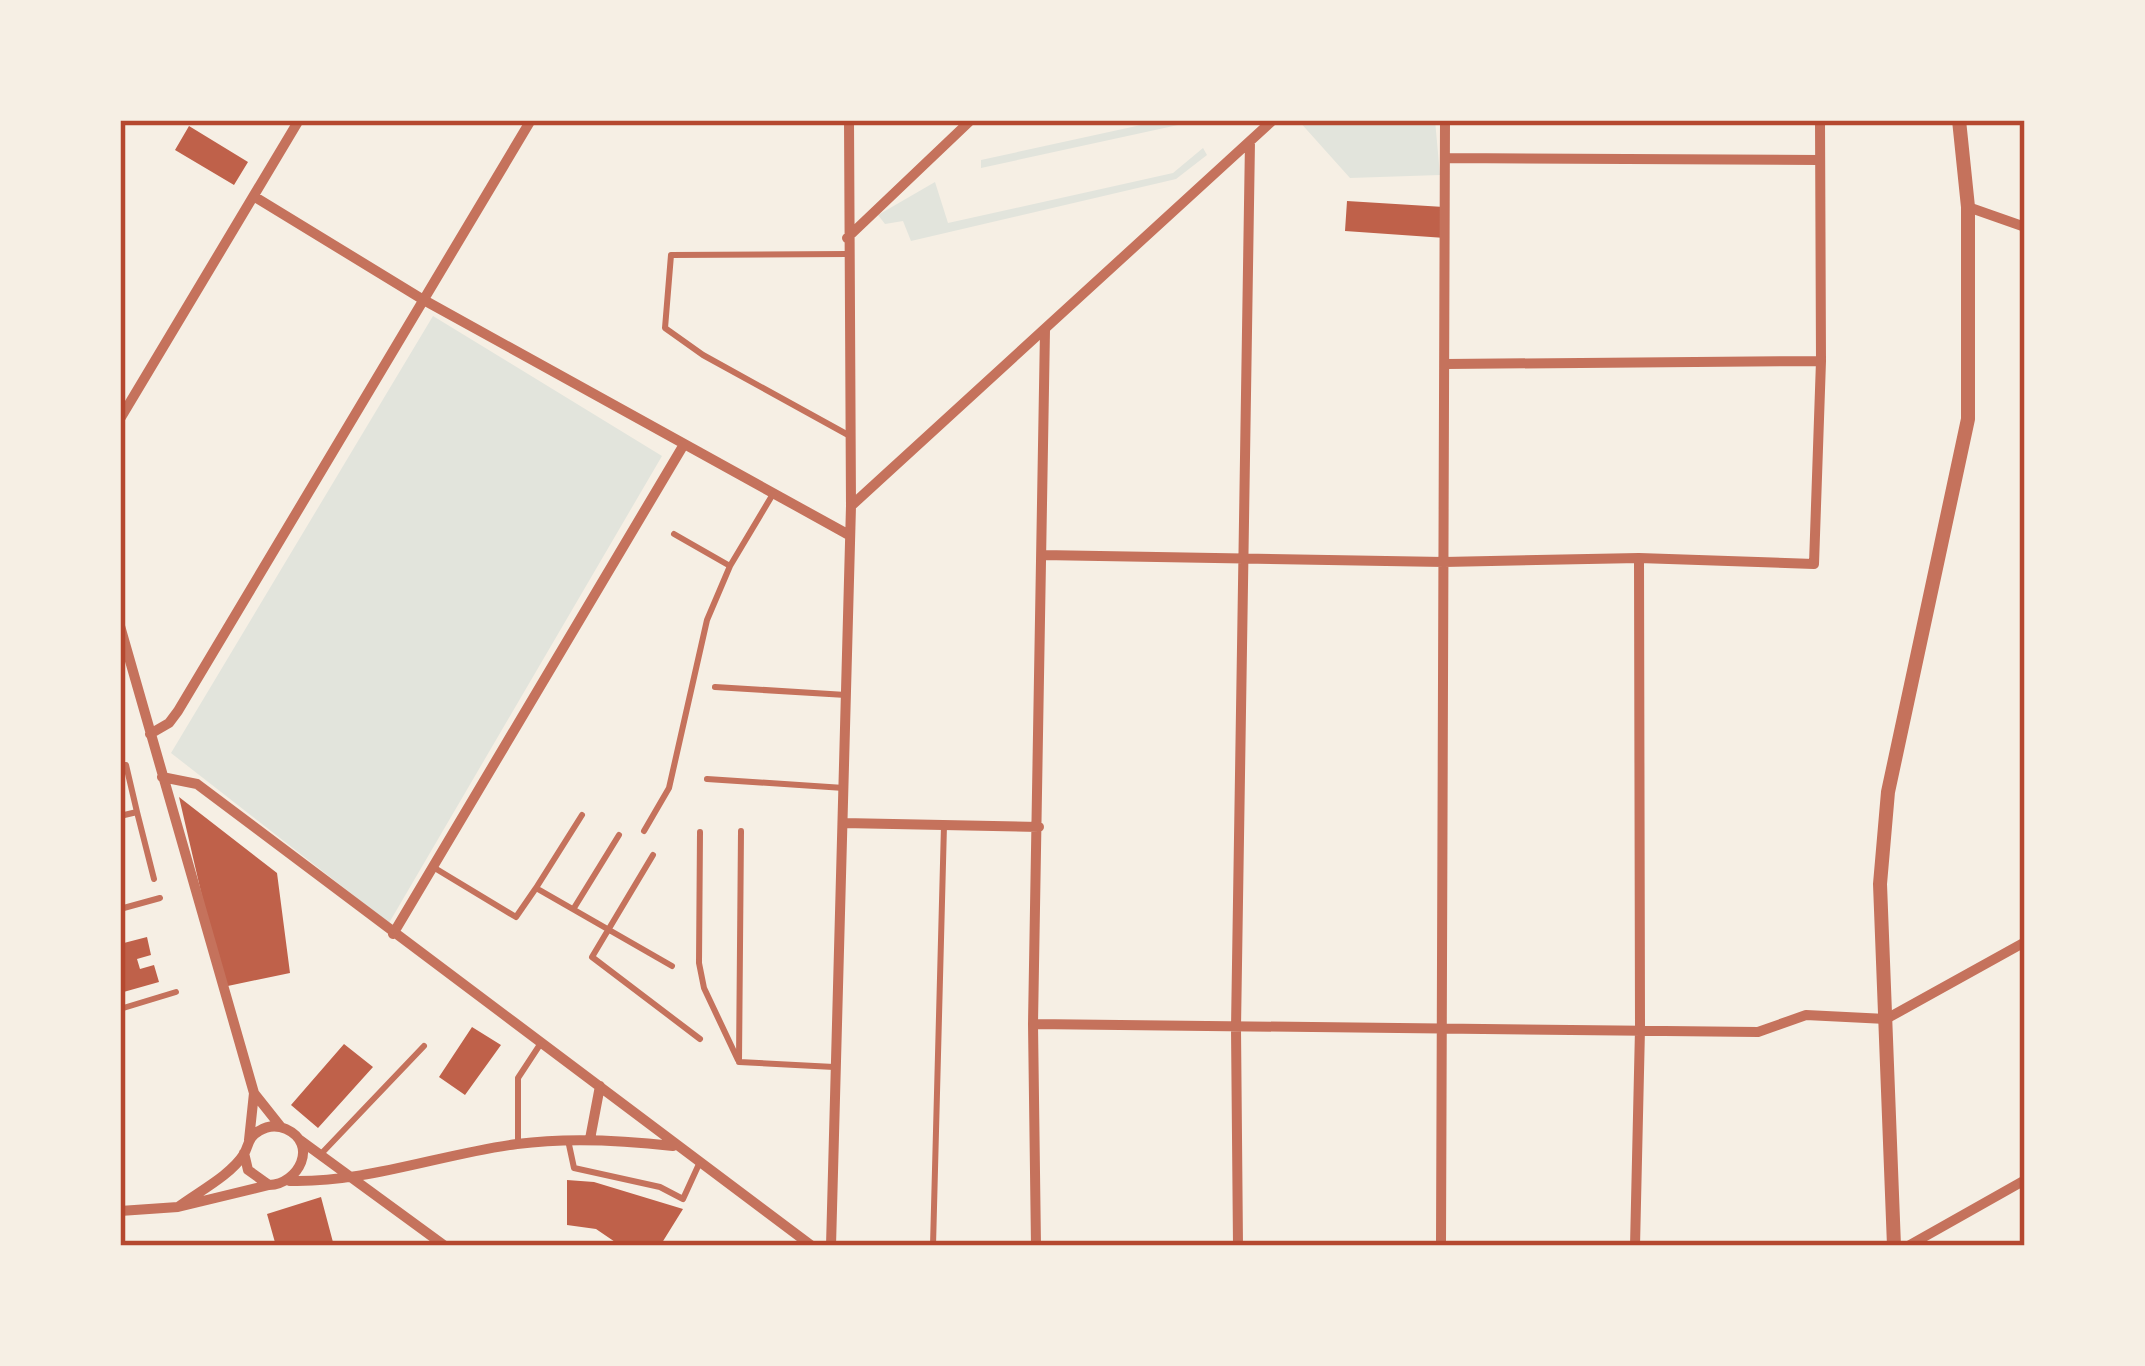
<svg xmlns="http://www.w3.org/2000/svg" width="2145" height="1366" font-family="Arial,sans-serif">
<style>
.green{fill:#e2e4dc}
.building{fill:#bf614a}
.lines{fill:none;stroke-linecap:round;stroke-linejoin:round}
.service{stroke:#c5725c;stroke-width:6}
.minor{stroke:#c5725c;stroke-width:10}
.tertiary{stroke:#c5725c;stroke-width:14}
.neatline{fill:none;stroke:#b5482f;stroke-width:4.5}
</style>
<rect width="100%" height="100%" fill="#f6efe4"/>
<path class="green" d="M 1164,120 L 1201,120 L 981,168 L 981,160 Z
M 1298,120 L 1435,120 L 1440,175 L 1350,178 Z
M 1203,148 L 1207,155 L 1176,179 L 911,241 L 903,221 L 885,224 L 878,215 L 935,182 L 948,223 L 1173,173 Z
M 433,316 L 662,456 L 389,923 L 171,753 Z"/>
<path class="building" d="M 189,126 L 248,162 L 234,185 L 175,150 Z
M 1347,201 L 1444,207 L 1445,238 L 1345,231 Z
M 179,797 L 277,873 L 290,973 L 223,987 Z
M 147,937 L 151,955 L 137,959 L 140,969 L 154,965 L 159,982 L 120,993 L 120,974 L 125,973 L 120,963 L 120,944 Z
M 472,1027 L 501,1045 L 465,1095 L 439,1077 Z
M 344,1044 L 373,1067 L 318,1128 L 291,1105 Z
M 567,1180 L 594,1182 L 683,1209 L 660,1246 L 621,1246 L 596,1229 L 567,1225 Z
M 321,1197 L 334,1246 L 276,1246 L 267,1214 Z"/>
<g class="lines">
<path class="service" d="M 847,254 L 671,255 L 665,328 L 703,355 L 850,436
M 674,534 L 730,566
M 715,687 L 846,695
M 120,766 L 126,765 L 137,812
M 707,779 L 844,788
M 120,816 L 137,812 L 154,879
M 644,831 L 669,788 L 707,620 L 730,566 L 773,494
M 741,831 L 739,1062 L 834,1067
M 700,832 L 699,963 L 704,988 L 738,1060
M 653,855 L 592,957 L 700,1039
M 433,867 L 516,917 L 536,888 L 672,966
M 536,888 L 582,815
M 574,908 L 619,835
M 120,909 L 160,898
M 120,1009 L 176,992
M 568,1140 L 574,1168 L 660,1187 L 683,1199 L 699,1164
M 518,1144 L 518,1078 L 541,1043
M 321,1154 L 424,1046
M 933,1246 L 944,825"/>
<path class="minor" d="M 1446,158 L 1819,160
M 255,197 L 422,299 L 849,535
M 1968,207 L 2025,227
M 847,238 L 971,120
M 1446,364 L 1821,361
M 120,419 L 299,120
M 851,506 L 1273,120
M 1042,555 L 1444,562 L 1639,558 L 1814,564 L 1821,361 L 1820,120
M 120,626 L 254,1093 L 249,1140
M 150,734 L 169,723 L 178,711 L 531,120
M 162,777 L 197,784 L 812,1246
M 843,823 L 1039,827
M 393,934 L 683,446
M 1033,1024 L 1758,1032 L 1806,1015 L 1886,1019 L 2025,942
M 254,1093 L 281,1127
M 590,1139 L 600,1086
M 300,1140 L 445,1246
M 290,1181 C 366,1183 441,1154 517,1144 C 569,1137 621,1140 673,1146
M 178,1207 C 198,1192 231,1175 244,1154 C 249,1145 248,1137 259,1131 C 267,1126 277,1125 286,1129 C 319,1144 299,1184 269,1185 L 248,1170 L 244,1153
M 120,1211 L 178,1207 L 269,1185
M 831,1246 L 851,506 L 849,120
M 1036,1246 L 1033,1024 L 1045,330
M 1238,1246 L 1236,1028 L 1250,141
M 1441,1246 L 1445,120
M 1635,1246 L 1640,1029 L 1639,558
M 1908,1246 L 2025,1180"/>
<path class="tertiary" d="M 1894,1246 L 1880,884 L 1888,792 L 1968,419 L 1968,207 L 1959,120"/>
</g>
<rect width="2145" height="1366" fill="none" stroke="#f6efe4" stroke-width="246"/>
<rect x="123" y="123" width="1899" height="1120" class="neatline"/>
</svg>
